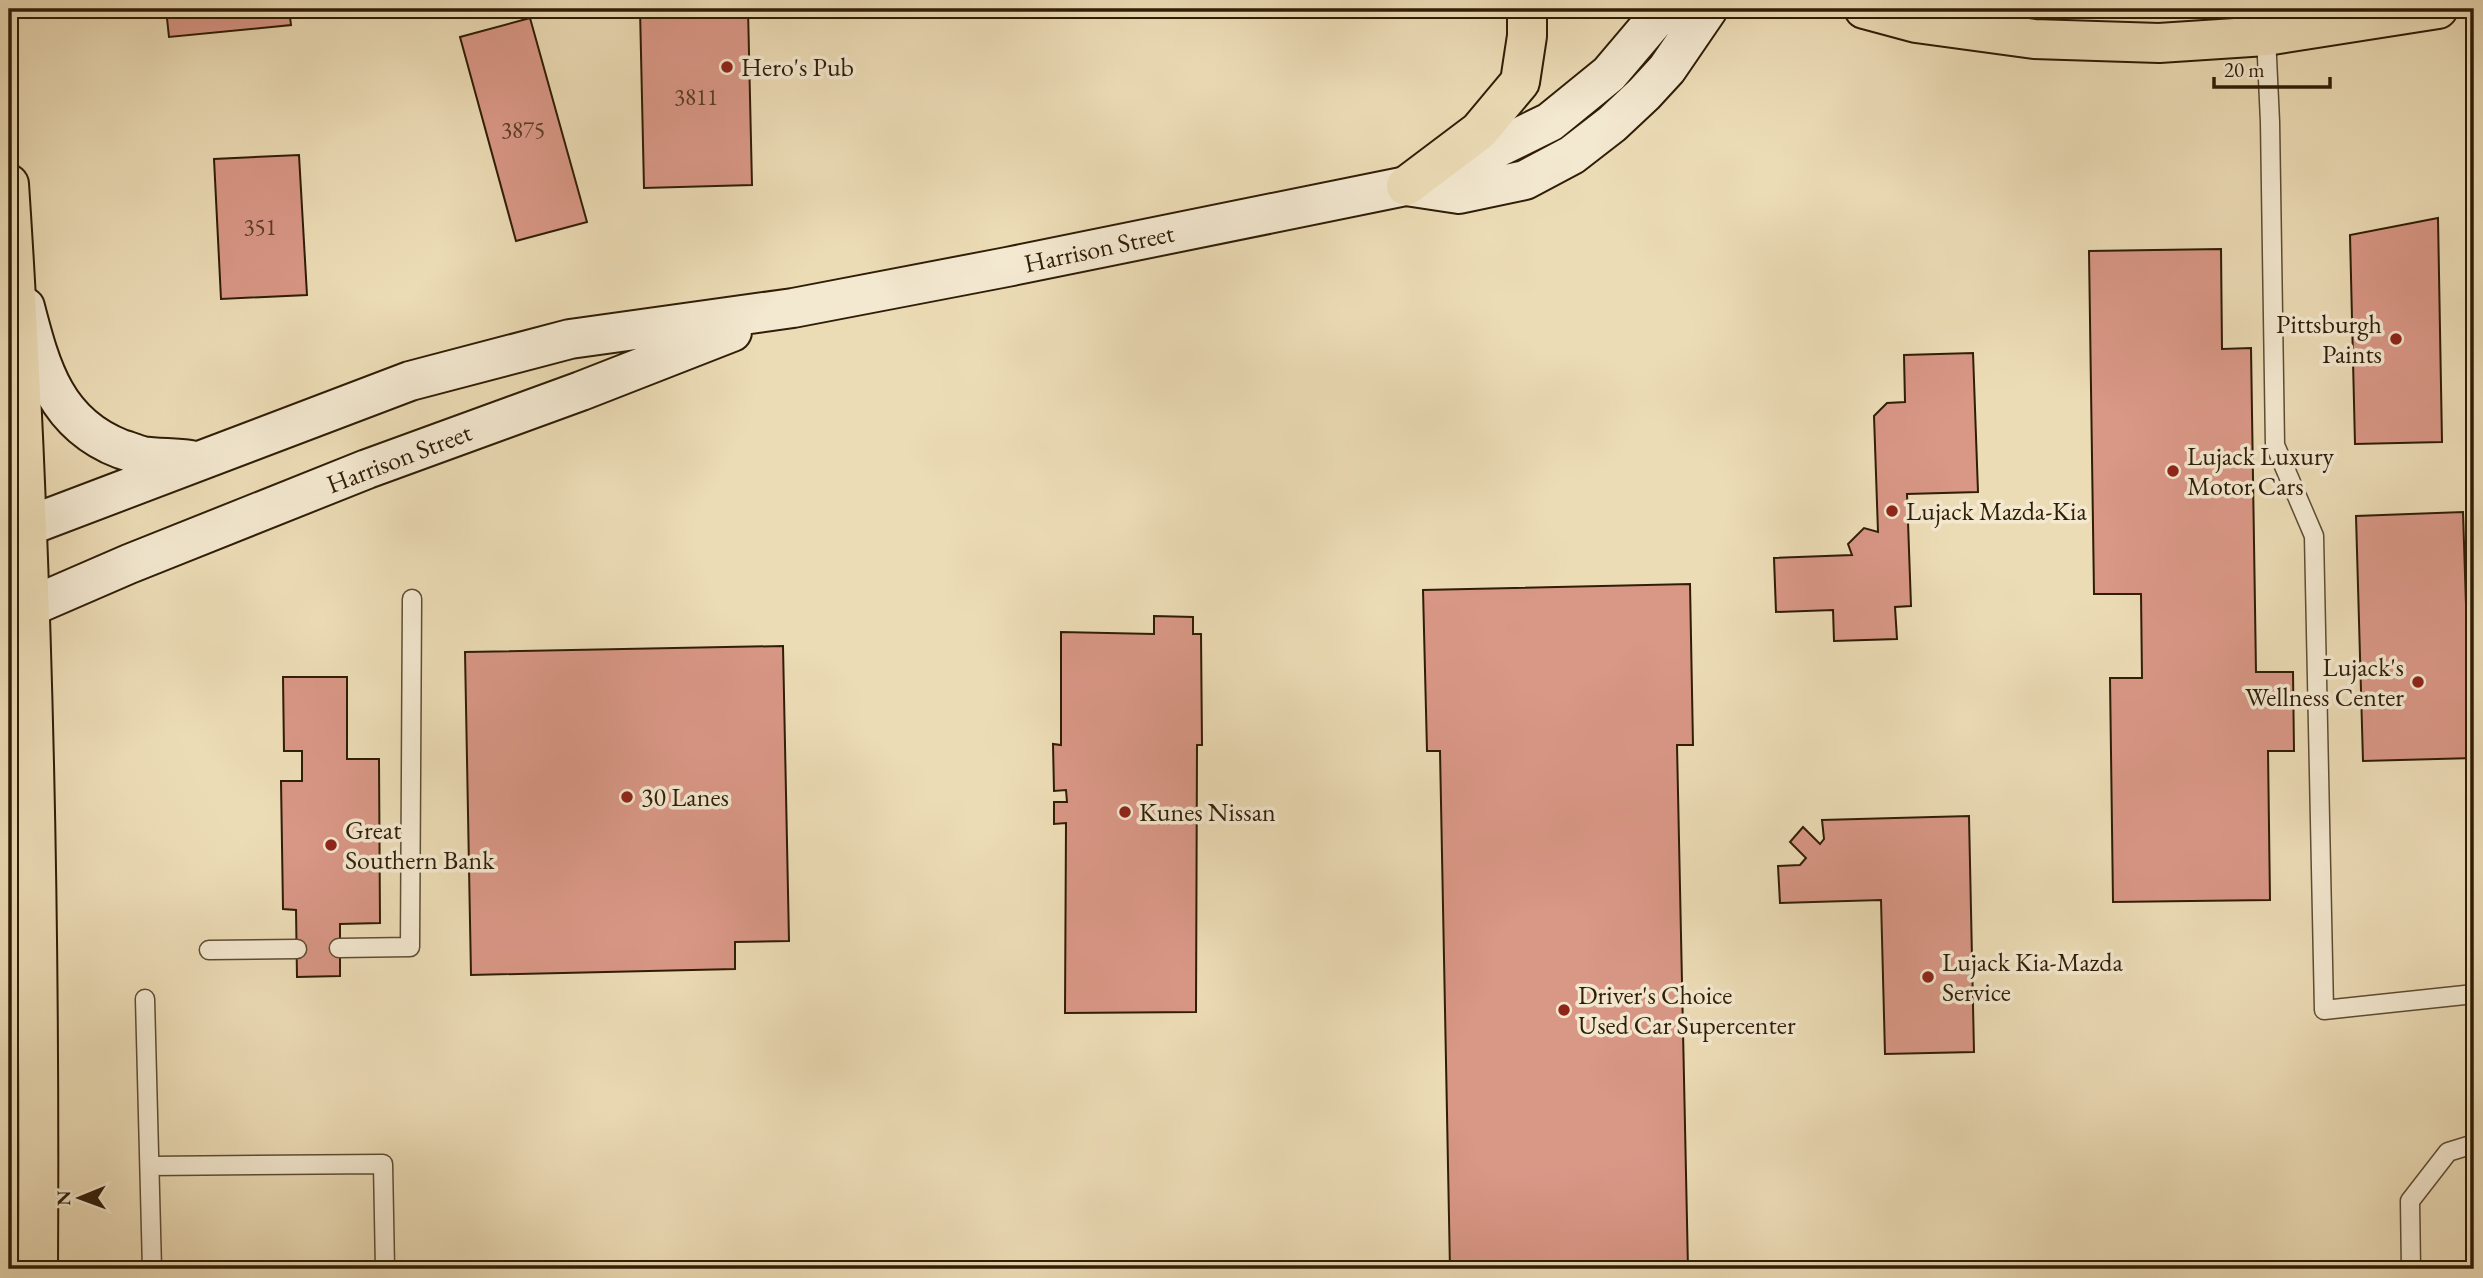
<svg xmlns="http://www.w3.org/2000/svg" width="2483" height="1278" font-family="'EB Garamond',serif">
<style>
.building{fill:#d99786;stroke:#2f1d06;stroke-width:2}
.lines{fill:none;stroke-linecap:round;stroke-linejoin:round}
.lane-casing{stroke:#5e4d32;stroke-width:21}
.secondary-casing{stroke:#2f1d06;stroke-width:42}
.primary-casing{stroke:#2f1d06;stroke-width:42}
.highway-casing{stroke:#2f1d06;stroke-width:42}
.lane{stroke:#f3e8d0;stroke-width:18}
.secondary{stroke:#f3e8d0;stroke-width:38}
.primary{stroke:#ecdcb6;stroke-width:38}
.highway{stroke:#ecdcb6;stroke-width:38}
.poi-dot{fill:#8f2418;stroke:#f3e8d0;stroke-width:2.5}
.labels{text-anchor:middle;stroke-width:7;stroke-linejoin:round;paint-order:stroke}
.number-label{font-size:23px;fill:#5a3c26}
.poi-label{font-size:26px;fill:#2f1d06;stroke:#f3e8d0;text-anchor:start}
.street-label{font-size:26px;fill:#2f1d06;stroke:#f3e8d0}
</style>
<rect width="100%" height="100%" fill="#ecdcb6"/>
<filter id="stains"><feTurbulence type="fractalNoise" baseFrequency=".00286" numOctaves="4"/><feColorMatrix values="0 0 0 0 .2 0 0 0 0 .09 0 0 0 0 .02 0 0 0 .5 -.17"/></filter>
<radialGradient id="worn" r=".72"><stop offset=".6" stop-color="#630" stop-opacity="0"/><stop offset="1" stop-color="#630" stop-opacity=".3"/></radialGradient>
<path class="building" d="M 166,9 L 289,9 L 291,25 L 169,37 Z
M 640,9 L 748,9 L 752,185 L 644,188 Z
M 530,18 L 587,222 L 516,241 L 460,37 Z
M 299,155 L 307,295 L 221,299 L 214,159 Z
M 2438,218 L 2442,442 L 2355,444 L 2350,235 Z
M 2221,249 L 2222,349 L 2251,348 L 2256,672 L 2293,672 L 2294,751 L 2268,751 L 2270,900 L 2113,902 L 2110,678 L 2142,678 L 2141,594 L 2094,594 L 2089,251 Z
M 1973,353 L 1978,492 L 1907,494 L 1911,606 L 1895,607 L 1897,639 L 1834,641 L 1833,610 L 1776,612 L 1774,558 L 1852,555 L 1848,544 L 1864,528 L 1878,532 L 1874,416 L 1887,403 L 1905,402 L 1904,355 Z
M 2463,512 L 2466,605 L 2474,605 L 2474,758 L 2363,761 L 2356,516 Z
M 1690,584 L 1693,745 L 1677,745 L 1688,1269 L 1450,1269 L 1440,751 L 1427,751 L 1423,590 Z
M 1154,616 L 1193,617 L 1193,634 L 1201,634 L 1202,745 L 1197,745 L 1196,1012 L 1065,1013 L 1066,823 L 1054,824 L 1054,802 L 1067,802 L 1066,790 L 1054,791 L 1053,744 L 1061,745 L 1061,632 L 1154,634 Z
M 783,646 L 789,941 L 735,942 L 735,969 L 471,975 L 465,652 Z
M 283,677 L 347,677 L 347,759 L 379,759 L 380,923 L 340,924 L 340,976 L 297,977 L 296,910 L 283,909 L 281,781 L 302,781 L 302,751 L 284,751 Z
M 1969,816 L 1974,1052 L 1885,1054 L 1881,900 L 1780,903 L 1778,866 L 1800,865 L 1806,858 L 1790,842 L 1803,827 L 1820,844 L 1824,839 L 1822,820 Z"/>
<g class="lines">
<defs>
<path id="lane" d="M 2266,36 L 2270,122 L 2275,445 L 2314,536 L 2324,1010 L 2474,994
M 339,948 L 410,947 L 412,599
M 209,950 L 297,949
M 145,999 L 152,1269
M 150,1166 L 383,1164 L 385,1269
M 2411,1269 L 2410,1201 L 2448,1152 L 2474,1144"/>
<path id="secondary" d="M 1406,186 L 1459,194 L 1525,180 L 1572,155 L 1612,124 L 1644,94 L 1667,69 L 1708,9
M 25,307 C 41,369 56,424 121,449 C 128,451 135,454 142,456 C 158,458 175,458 191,460
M 9,536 L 28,526 L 410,381 L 570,339 L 793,308 L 1007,267 L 1406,186 L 1460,160 L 1495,149 L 1550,122 L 1609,74 L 1659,15 L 1669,9
M 9,616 L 129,564 L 367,469 L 581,391 L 732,332"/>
<path id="primary" d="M 9,184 C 33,546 40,907 38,1269"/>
<path id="highway" d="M 1864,9 L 1916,23 L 2034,39 L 2159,43 L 2266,36 L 2438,9
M 1406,186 L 1479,131 L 1520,82 L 1527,36 L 1527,9"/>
</defs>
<use href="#lane" class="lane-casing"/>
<use href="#secondary" class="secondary-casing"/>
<use href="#primary" class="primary-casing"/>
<use href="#highway" class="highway-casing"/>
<use href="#lane" class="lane"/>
<use href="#secondary" class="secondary"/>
<use href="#primary" class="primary"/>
<use href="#highway" class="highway"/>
</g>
<g class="poi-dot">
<circle cx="727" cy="67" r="7"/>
<circle cx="2396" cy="339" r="7"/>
<circle cx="2173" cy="471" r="7"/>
<circle cx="1892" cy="511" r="7"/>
<circle cx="2418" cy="682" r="7"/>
<circle cx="627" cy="797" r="7"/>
<circle cx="1125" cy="812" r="7"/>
<circle cx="331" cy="845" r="7"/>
<circle cx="1928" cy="977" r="7"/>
<circle cx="1564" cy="1010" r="7"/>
</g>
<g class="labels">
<g class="number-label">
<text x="696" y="105">3811</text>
<text x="523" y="138">3875</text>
<text x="260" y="235">351</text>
</g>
<g class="poi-label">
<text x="741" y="76">Hero's Pub</text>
<text x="2382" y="333" text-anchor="end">Pittsburgh<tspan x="2382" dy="30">Paints</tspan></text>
<text x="2187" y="465">Lujack Luxury<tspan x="2187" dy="30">Motor Cars</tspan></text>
<text x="1906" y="520">Lujack Mazda-Kia</text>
<text x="2404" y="676" text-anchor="end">Lujack's<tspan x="2404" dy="30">Wellness Center</tspan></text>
<text x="641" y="806">30 Lanes</text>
<text x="1139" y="821">Kunes Nissan</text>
<text x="345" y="839">Great<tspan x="345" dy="30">Southern Bank</tspan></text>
<text x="1942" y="971">Lujack Kia-Mazda<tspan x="1942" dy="30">Service</tspan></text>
<text x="1578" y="1004">Driver's Choice<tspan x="1578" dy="30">Used Car Supercenter</tspan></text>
</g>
<g class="street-label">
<text transform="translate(1099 248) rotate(-12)" y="9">Harrison Street</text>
<text transform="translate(399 458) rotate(-21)" y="9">Harrison Street</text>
</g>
</g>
<rect width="2483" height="1278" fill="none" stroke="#ecdcb6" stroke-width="35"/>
<rect x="10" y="10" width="2462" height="1257" fill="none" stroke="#2f1d06" stroke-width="3.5"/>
<rect x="18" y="18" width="2448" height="1243" fill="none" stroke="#2f1d06" stroke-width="2"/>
<g transform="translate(80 1198) rotate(269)" stroke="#f3e8d0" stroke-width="5" paint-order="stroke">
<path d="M0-5L12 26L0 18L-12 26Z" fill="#2f1d06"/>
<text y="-10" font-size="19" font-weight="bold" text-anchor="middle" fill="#2f1d06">N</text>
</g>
<path d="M2214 77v10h116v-10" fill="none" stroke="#2f1d06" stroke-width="3.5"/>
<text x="2224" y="77" font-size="21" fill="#2f1d06" stroke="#f3e8d0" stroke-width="5" paint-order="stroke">20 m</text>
<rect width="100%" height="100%" filter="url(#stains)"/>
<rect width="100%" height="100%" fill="url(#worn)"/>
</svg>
